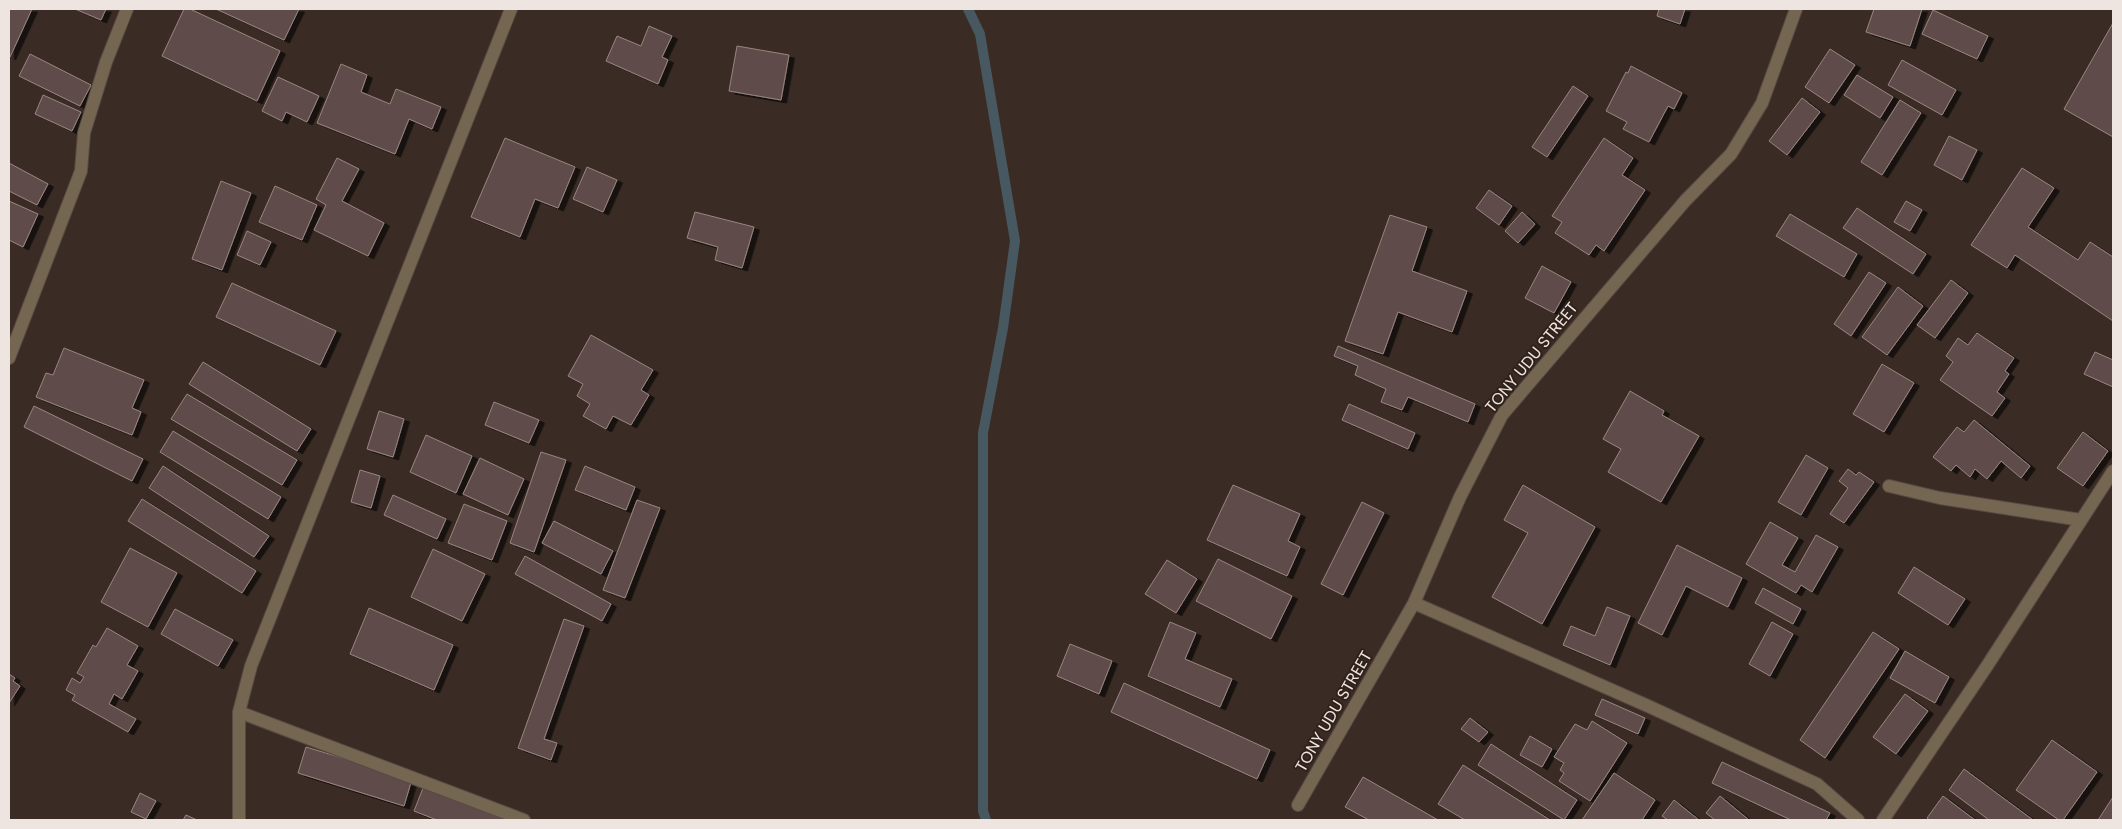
<svg xmlns="http://www.w3.org/2000/svg" width="2122" height="829" font-family="Poppins,sans-serif">
<style>
.lines{fill:none;stroke-linecap:round;stroke-linejoin:round}
.stream{stroke:#475861;stroke-width:10}
.building{fill:#5e4c49;stroke:#998582;filter:url(#shadow)}
.minor-casing{stroke:#574a43;stroke-width:14}
.minor{stroke:#746651;stroke-width:12}
.labels{text-anchor:middle;stroke-width:4;stroke-linejoin:round;paint-order:stroke}
.street-label{font-size:16px;fill:#eee5e0;stroke:#30221b}
</style>
<defs>
<filter id="shadow"><feDropShadow dx="5.5" dy="3" stdDeviation="0" flood-color="#0009"/></filter>
</defs>
<rect width="100%" height="100%" fill="#3a2c25"/>
<g class="lines">
<path class="stream" d="M 968,9 L 980,34 L 1015,241 L 1003,328 L 983,433 L 983,811 L 986,820"/>
</g>
<path class="building" d="M 9,9 L 32,9 L 10,57 L 9,56 Z
M 75,9 L 106,9 L 101,20 Z
M 184,9 L 190,9 L 280,51 L 257,101 L 162,56 Z
M 216,9 L 299,9 L 284,40 Z
M 1659,9 L 1685,9 L 1680,24 L 1657,16 Z
M 1874,9 L 1922,9 L 1910,46 L 1866,32 Z
M 1933,10 L 1988,36 L 1977,59 L 1922,34 Z
M 2113,23 L 2113,137 L 2064,109 Z
M 649,26 L 672,36 L 662,57 L 668,60 L 658,84 L 606,61 L 617,36 L 641,46 Z
M 737,46 L 789,55 L 781,100 L 729,91 Z
M 1830,49 L 1855,65 L 1829,103 L 1805,87 Z
M 30,54 L 91,85 L 80,106 L 19,76 Z
M 1902,60 L 1956,90 L 1942,115 L 1888,85 Z
M 341,64 L 367,75 L 361,92 L 390,104 L 396,89 L 441,107 L 432,129 L 409,119 L 395,154 L 317,123 Z
M 1631,66 L 1682,93 L 1674,109 L 1668,106 L 1649,142 L 1623,129 L 1627,122 L 1606,111 L 1626,72 L 1628,73 Z
M 1857,75 L 1893,97 L 1880,118 L 1844,95 Z
M 278,77 L 319,96 L 307,122 L 286,112 L 282,121 L 262,111 Z
M 1573,86 L 1588,96 L 1547,157 L 1532,147 Z
M 43,95 L 81,112 L 72,131 L 35,114 Z
M 1802,98 L 1820,112 L 1787,155 L 1769,141 Z
M 1900,100 L 1921,113 L 1882,175 L 1861,162 Z
M 1949,136 L 1977,150 L 1962,180 L 1934,165 Z
M 505,138 L 575,167 L 558,208 L 535,199 L 520,237 L 471,217 Z
M 1604,138 L 1633,158 L 1622,175 L 1645,190 L 1604,251 L 1596,245 L 1589,255 L 1555,233 L 1562,222 L 1552,216 Z
M 337,158 L 359,169 L 342,201 L 384,223 L 368,256 L 314,230 L 326,205 L 316,199 Z
M 9,163 L 48,184 L 37,205 L 9,191 Z
M 587,167 L 617,180 L 603,212 L 573,199 Z
M 2022,168 L 2054,188 L 2028,227 L 2078,260 L 2090,242 L 2113,257 L 2113,321 L 2015,255 L 2007,268 L 1971,245 Z
M 221,181 L 251,193 L 222,270 L 192,259 Z
M 275,186 L 317,205 L 302,240 L 259,222 Z
M 1489,190 L 1512,206 L 1499,225 L 1476,208 Z
M 9,201 L 38,214 L 23,247 L 9,240 Z
M 1906,201 L 1922,210 L 1910,231 L 1894,222 Z
M 1857,208 L 1926,254 L 1913,274 L 1843,228 Z
M 695,212 L 754,227 L 742,268 L 715,260 L 718,247 L 687,238 Z
M 1522,212 L 1535,224 L 1518,243 L 1505,231 Z
M 1790,214 L 1857,254 L 1844,277 L 1776,236 Z
M 1390,215 L 1427,227 L 1412,271 L 1467,291 L 1452,332 L 1398,312 L 1383,354 L 1345,341 Z
M 247,231 L 271,242 L 260,265 L 237,255 Z
M 1542,266 L 1571,282 L 1554,313 L 1525,298 Z
M 1869,272 L 1886,283 L 1851,336 L 1834,324 Z
M 1951,280 L 1968,293 L 1935,338 L 1917,325 Z
M 232,283 L 336,331 L 320,365 L 216,317 Z
M 1898,287 L 1923,306 L 1887,355 L 1862,337 Z
M 1977,333 L 2014,358 L 2005,371 L 2009,374 L 1997,392 L 2005,398 L 1992,416 L 1940,380 L 1953,362 L 1946,356 L 1958,338 L 1968,345 Z
M 591,335 L 653,370 L 641,390 L 649,395 L 631,425 L 613,416 L 606,429 L 583,416 L 590,404 L 577,396 L 583,384 L 568,376 Z
M 1338,346 L 1475,404 L 1468,422 L 1408,397 L 1402,410 L 1381,402 L 1386,389 L 1355,375 L 1358,366 L 1334,356 Z
M 64,348 L 144,380 L 132,408 L 141,412 L 132,435 L 36,397 L 46,373 L 53,375 Z
M 2095,352 L 2113,360 L 2113,387 L 2084,374 Z
M 203,362 L 311,429 L 297,451 L 189,384 Z
M 1882,364 L 1914,383 L 1884,432 L 1853,414 Z
M 1630,391 L 1664,411 L 1662,415 L 1699,436 L 1661,502 L 1608,472 L 1621,449 L 1603,439 Z
M 187,394 L 297,460 L 282,485 L 171,419 Z
M 494,402 L 539,420 L 529,443 L 485,425 Z
M 1349,404 L 1415,433 L 1408,449 L 1342,420 Z
M 34,406 L 143,459 L 132,481 L 24,427 Z
M 379,411 L 404,419 L 393,457 L 367,449 Z
M 1974,420 L 2030,466 L 2021,478 L 2001,461 L 1987,479 L 1975,469 L 1970,477 L 1956,465 L 1951,471 L 1933,457 L 1957,427 L 1964,432 Z
M 173,431 L 281,497 L 268,519 L 160,452 Z
M 2083,432 L 2108,451 L 2083,486 L 2057,468 Z
M 426,435 L 472,456 L 456,493 L 410,472 Z
M 541,452 L 566,460 L 534,552 L 510,543 Z
M 1806,455 L 1828,468 L 1801,515 L 1778,502 Z
M 480,458 L 524,479 L 508,515 L 463,494 Z
M 163,466 L 269,536 L 254,557 L 149,488 Z
M 585,466 L 635,487 L 626,510 L 575,490 Z
M 1848,469 L 1856,475 L 1859,472 L 1874,482 L 1844,523 L 1830,514 L 1848,488 L 1839,481 Z
M 360,470 L 380,476 L 371,508 L 351,502 Z
M 1233,485 L 1300,514 L 1288,541 L 1300,547 L 1287,576 L 1207,540 Z
M 1523,485 L 1595,527 L 1542,624 L 1492,597 L 1528,533 L 1504,520 Z
M 393,495 L 446,519 L 437,539 L 384,515 Z
M 142,499 L 256,571 L 242,593 L 128,521 Z
M 637,500 L 660,508 L 625,598 L 603,590 Z
M 1362,502 L 1384,513 L 1343,595 L 1321,584 Z
M 464,504 L 507,521 L 492,560 L 448,543 Z
M 554,521 L 613,551 L 601,574 L 542,543 Z
M 1770,522 L 1798,538 L 1782,565 L 1795,572 L 1816,535 L 1838,547 L 1812,592 L 1801,585 L 1796,593 L 1746,564 Z
M 1677,545 L 1742,578 L 1728,607 L 1686,586 L 1662,635 L 1638,623 Z
M 130,548 L 177,573 L 148,627 L 101,602 Z
M 433,549 L 485,574 L 462,621 L 411,597 Z
M 525,556 L 611,604 L 602,621 L 515,574 Z
M 1218,559 L 1292,596 L 1271,639 L 1196,601 Z
M 1167,560 L 1197,579 L 1176,613 L 1145,594 Z
M 1914,567 L 1965,599 L 1948,625 L 1898,593 Z
M 1763,588 L 1801,609 L 1793,624 L 1755,603 Z
M 1607,607 L 1630,616 L 1610,665 L 1563,645 L 1571,626 L 1595,636 Z
M 369,608 L 453,645 L 434,690 L 350,654 Z
M 175,609 L 233,640 L 218,666 L 161,634 Z
M 564,619 L 584,626 L 544,739 L 557,743 L 551,760 L 518,748 Z
M 1170,622 L 1196,633 L 1185,659 L 1232,679 L 1220,707 L 1148,676 Z
M 1772,622 L 1793,634 L 1770,676 L 1749,664 Z
M 107,628 L 138,646 L 127,665 L 138,671 L 122,699 L 114,694 L 109,704 L 136,719 L 128,732 L 72,700 L 75,695 L 66,690 L 72,678 L 80,683 L 84,677 L 77,673 L 93,645 L 96,647 Z
M 1873,632 L 1899,649 L 1825,758 L 1800,740 Z
M 1070,644 L 1112,661 L 1099,694 L 1057,676 Z
M 1905,651 L 1949,677 L 1935,703 L 1890,678 Z
M 9,674 L 15,678 L 13,681 L 20,686 L 9,703 Z
M 1124,683 L 1270,750 L 1257,779 L 1111,712 Z
M 1905,694 L 1928,711 L 1896,754 L 1873,737 Z
M 1602,699 L 1645,718 L 1638,734 L 1595,715 Z
M 1470,718 L 1488,732 L 1479,742 L 1461,729 Z
M 1592,721 L 1627,743 L 1590,801 L 1559,781 L 1564,773 L 1560,770 L 1564,763 L 1554,757 L 1575,724 L 1587,730 Z
M 1530,736 L 1552,749 L 1542,767 L 1520,755 Z
M 2052,740 L 2097,772 L 2063,820 L 2059,820 L 2016,790 Z
M 1491,744 L 1577,800 L 1564,820 L 1478,765 Z
M 306,747 L 412,779 L 404,806 L 298,773 Z
M 1722,762 L 1830,813 L 1826,820 L 1791,820 L 1712,783 Z
M 1463,765 L 1550,820 L 1465,820 L 1438,804 Z
M 1964,769 L 2033,820 L 1989,820 L 1949,790 Z
M 1614,773 L 1655,800 L 1642,820 L 1582,820 Z
M 1363,777 L 1438,820 L 1369,820 L 1345,807 Z
M 423,788 L 506,820 L 437,820 L 414,811 Z
M 140,793 L 156,801 L 146,819 L 131,812 Z
M 1720,796 L 1749,820 L 1715,820 L 1706,813 Z
M 1943,796 L 1975,820 L 1930,820 L 1927,818 Z
M 2113,797 L 2113,820 L 2098,820 Z
M 1674,800 L 1699,820 L 1668,820 L 1662,816 Z
M 186,815 L 197,820 L 183,820 Z"/>
<g class="lines">
<defs>
<path id="minor" d="M 9,358 L 81,171 L 84,133 L 106,62 L 127,9
M 1889,486 L 1940,498 L 2081,520
M 1414,603 L 1648,706 L 1817,784 L 1858,820
M 239,712 L 524,820
M 1298,805 L 1414,603 L 1460,497 L 1502,415 L 1685,201 L 1731,154 L 1762,103 L 1796,9
M 239,820 L 239,712 L 251,666 L 511,9
M 1883,820 L 1987,666 L 2113,471"/>
</defs>
<use href="#minor" class="minor-casing"/>
<use href="#minor" class="minor"/>
</g>
<g class="labels">
<g class="street-label">
<text transform="translate(1531 357) rotate(-51)" y="6">TONY UDU STREET</text>
<text transform="translate(1333 711) rotate(-60)" y="6">TONY UDU STREET</text>
</g>
</g>
<rect width="2122" height="829" fill="none" stroke="#eee5e0" stroke-width="20"/>
</svg>
